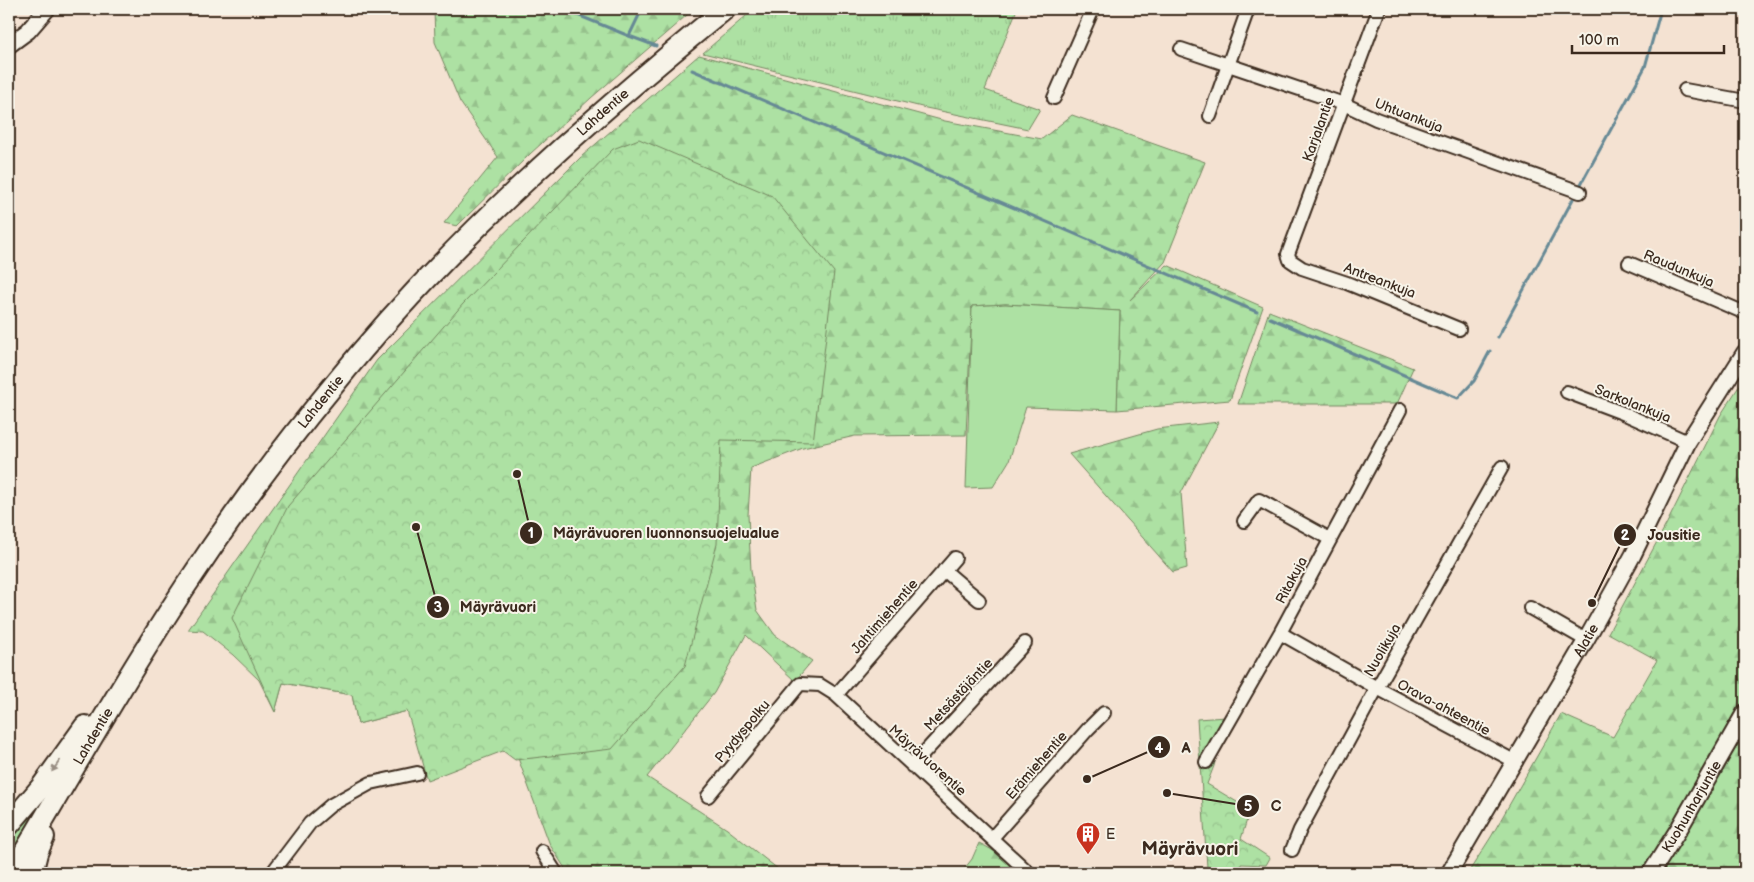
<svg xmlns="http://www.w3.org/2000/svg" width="1754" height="882" font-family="'Balsamiq Sans',sans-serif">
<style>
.grass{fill:url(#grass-tufts);stroke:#748660}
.forest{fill:url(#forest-firs);stroke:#748660}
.park{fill:url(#park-crowns);stroke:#748660}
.pitch{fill:#ade1a3;stroke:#748660}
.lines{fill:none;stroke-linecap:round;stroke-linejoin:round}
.stream{stroke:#668995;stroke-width:3}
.minor-casing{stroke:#3b2a1e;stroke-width:16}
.tertiary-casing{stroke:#3b2a1e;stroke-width:19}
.secondary-casing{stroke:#3b2a1e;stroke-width:20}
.trunk-casing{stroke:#3b2a1e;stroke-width:24}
.minor{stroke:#f7f3e8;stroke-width:12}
.tertiary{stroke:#f7f3e8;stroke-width:15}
.secondary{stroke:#f7f3e8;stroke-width:16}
.trunk{stroke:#f7f3e8;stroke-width:20}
.oneway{fill:#998e83}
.labels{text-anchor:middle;stroke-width:4;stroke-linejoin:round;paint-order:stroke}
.street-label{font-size:14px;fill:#3b2a1e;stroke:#f7f3e8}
.poi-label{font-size:14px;fill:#3b2a1e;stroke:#f7f3e8;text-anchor:start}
.district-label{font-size:19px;font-weight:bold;fill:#3b2a1e;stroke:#f7f3e8}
.leader{fill:none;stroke:#3b2a1e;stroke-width:2}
.callout-dot{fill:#3b2a1e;stroke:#f7f3e8;stroke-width:2}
.mark-label{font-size:15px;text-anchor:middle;font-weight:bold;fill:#fff}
.callout-label{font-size:15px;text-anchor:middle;font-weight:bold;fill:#3b2a1e;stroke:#f7f3e8;stroke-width:4;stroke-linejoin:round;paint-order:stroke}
</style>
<defs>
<pattern id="grass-tufts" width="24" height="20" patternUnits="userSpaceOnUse" patternTransform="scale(1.25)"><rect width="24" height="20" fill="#ade1a3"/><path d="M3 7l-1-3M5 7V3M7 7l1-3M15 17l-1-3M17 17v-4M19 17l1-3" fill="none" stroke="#96c18c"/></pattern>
<pattern id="forest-firs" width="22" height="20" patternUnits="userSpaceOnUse" patternTransform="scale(1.25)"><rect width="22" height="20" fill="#ade1a3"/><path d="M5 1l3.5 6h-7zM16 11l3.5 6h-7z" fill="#96c18c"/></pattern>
<pattern id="park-crowns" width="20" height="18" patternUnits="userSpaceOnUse" patternTransform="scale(1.25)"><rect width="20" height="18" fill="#ade1a3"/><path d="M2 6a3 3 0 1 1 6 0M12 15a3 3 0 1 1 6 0" fill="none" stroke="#96c18c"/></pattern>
</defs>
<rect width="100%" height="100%" fill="#f4e2d2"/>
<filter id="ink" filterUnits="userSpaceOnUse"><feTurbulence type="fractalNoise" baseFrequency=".02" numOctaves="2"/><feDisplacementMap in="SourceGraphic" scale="10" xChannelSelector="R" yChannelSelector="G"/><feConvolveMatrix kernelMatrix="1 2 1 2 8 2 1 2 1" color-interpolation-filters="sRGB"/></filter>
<g filter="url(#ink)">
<path class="grass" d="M 754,9 L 1017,9 L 985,90 L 1040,109 L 1028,129 L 926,108 L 703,53 Z
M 78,744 L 9,863 C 9,856 12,851 11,844 L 9,844 L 9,831 Z"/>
<path class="forest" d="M 434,9 L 694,9 L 591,98 L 530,154 L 457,226 L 444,223 L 498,157 L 460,102 L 435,42 Z
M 699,55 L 945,121 L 1042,139 L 1072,115 L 1205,162 L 1165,262 L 1130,300 L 1167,265 L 1263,307 L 1230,400 L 1117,410 L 1120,311 L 1006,304 L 972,306 L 966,435 L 855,436 L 803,448 L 751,468 L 748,515 L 751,570 L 757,610 L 775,635 L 812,661 L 795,681 L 746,635 L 714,693 L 647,777 L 727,829 L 783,873 L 568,873 L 550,845 L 515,750 L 407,711 L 358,724 L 352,695 L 283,683 L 275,712 L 259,680 L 233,655 L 203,631 L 188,630 L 377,360 L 582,156 Z
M 1269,311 L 1413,368 L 1397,404 L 1238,404 Z
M 1745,377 L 1745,873 L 1468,873 L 1491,837 L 1561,714 L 1613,737 L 1657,660 L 1608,633 L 1667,523 L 1720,416 Z
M 1219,422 L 1181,493 L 1187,568 L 1173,572 L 1069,454 L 1157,429 Z
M 979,843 C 994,850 1008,860 1018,873 L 961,873 L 972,859 Z"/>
<path class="park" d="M 639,139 L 772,196 L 834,272 L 813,442 L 721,440 L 717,544 L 685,666 L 612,749 L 515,760 L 503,751 L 427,780 L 407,711 L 358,724 L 352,695 L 283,683 L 275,712 L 232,618 L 288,506 L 463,304 L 613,149 Z
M 1226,717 L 1214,766 L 1207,784 L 1237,802 L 1249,813 L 1241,839 L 1270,858 L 1266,865 L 1241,864 L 1240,873 L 1128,873 L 1207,867 L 1197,719 Z"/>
<path class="pitch" d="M 1005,304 L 1120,311 L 1117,410 L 1026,407 L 1009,461 L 993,487 L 966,488 L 972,306 Z"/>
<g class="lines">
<path class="stream" d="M 575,14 L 629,36 L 642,9
M 629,36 L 656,46
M 692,70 L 1257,312
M 1581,184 L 1645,67 L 1661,9
M 1270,318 L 1458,398 L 1474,381 L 1490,351
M 1498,337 L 1573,199"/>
<defs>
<path id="minor" d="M 1379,9 L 1288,254 L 1290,260 L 1302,268 L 1347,283 L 1459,329
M 1181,49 L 1344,104 L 1376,119 L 1580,192
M 1685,90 L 1745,101
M 1054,98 L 1093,9
M 1210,116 L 1248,9
M 1629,263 L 1745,313
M 1567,392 L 1625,414 L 1688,442
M 1244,521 L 1259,500 L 1330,539
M 944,570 L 979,600
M 1530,608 L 1586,640
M 1280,633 L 1377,688 L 1516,762
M 836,695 L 955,558
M 1206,762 L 1280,633 L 1400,410
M 912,766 L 1025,643
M 708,796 L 800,684 L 820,685 L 836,695 L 1029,873
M 992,838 L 1088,729 L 1104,713
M 1292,850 L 1300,830 L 1377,688 L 1502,467
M 542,851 L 556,873
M 272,873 L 310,823 L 331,805 L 371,783 L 417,773"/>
<g id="tertiary">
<path d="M 9,45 L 28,31 L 47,9"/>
<path id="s1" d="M 1449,873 L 1586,640 L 1633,555 L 1688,442 L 1745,352"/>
</g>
<g id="secondary">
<path id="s2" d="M 1651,873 L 1680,827 L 1745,713"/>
</g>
<g id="trunk">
<path d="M 9,825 L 42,786 L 85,726"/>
<path id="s3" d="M 12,873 C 69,777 124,680 185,587 C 231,517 280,450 333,386 C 447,244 584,124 725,9"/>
<path d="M 32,873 L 37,853 L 44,837"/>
</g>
</defs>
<use href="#minor" class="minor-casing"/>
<use href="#tertiary" class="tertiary-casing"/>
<use href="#secondary" class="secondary-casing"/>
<use href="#trunk" class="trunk-casing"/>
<use href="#minor" class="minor"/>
<use href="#tertiary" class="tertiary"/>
<use href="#secondary" class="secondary"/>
<use href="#trunk" class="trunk"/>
</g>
<defs><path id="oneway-solid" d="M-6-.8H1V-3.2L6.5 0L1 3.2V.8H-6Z" transform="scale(1.25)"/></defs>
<use class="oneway" href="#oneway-solid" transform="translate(56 766) rotate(126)"/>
</g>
<defs>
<symbol id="building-pin" viewBox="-11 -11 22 30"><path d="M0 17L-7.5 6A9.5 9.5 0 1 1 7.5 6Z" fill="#c8321e" stroke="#f7f3e8"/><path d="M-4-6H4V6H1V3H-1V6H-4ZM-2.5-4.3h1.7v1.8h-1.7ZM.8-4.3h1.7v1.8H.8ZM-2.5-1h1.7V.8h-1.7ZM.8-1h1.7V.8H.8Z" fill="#fff"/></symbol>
</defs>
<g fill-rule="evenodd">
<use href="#building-pin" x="1074" y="820" width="28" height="38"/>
</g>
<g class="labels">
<g class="street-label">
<text dy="5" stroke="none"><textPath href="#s3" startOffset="969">Lahdentie</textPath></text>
<text transform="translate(1409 115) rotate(21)" y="5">Uhtuankuja</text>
<text transform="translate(1318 129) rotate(-70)" y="5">Karjalantie</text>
<text transform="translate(1679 268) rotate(23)" y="5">Raudunkuja</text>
<text transform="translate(1380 280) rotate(21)" y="5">Antreankuja</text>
<text dy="5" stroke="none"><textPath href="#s3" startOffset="564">Lahdentie</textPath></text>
<text transform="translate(1633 403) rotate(22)" y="5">Sarkolankuja</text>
<text transform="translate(1291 580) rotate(-62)" y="5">Ritakuja</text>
<text transform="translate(884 616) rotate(-49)" y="5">Jahtimiehentie</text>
<text dy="5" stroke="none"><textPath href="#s1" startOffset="270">Alatie</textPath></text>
<text transform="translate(1382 650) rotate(-60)" y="5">Nuolikuja</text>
<text transform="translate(958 694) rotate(-47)" y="5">Metsästäjäntie</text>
<text transform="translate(1444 707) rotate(28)" y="5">Orava-ahteentie</text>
<text transform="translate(742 731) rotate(-50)" y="5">Pyydyspolku</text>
<text dy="5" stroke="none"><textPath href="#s3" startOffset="159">Lahdentie</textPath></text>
<text transform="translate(928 760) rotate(42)" y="5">Mäyrävuorentie</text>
<text transform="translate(1036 765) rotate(-49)" y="5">Erämiehentie</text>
<text dy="5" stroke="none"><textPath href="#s2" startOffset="78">Kuohunharjuntie</textPath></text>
</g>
<g class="poi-label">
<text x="1106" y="839">E</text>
</g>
<g class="district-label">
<text x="1190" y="855">Mäyrävuori</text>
</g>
</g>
<path class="leader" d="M517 474L531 533M1592 603L1625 535M416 527L438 607M1087 779L1159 747M1167 793L1248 806"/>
<g class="callout-dot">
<circle cx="517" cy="474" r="5"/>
<circle cx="1592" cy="603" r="5"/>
<circle cx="416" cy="527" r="5"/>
<circle cx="1087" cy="779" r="5"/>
<circle cx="1167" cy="793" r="5"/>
<circle cx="531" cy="533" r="12"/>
<circle cx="1625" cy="535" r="12"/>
<circle cx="438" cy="607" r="12"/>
<circle cx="1159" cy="747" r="12"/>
<circle cx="1248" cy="806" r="12"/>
</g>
<g class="mark-label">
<text x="531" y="538">1</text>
<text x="1625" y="540">2</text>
<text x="438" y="612">3</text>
<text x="1159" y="753">4</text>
<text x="1248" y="811">5</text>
</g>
<g class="callout-label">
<text x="666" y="538">Mäyrävuoren luonnonsuojelualue</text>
<text x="1674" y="540">Jousitie</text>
<text x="498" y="612">Mäyrävuori</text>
<text x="1186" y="753">A</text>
<text x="1276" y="811">C</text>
</g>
<rect width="1754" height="882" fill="none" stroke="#f7f3e8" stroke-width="30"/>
<rect x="15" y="15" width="1724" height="852" fill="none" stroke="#3b2a1e" stroke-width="2" filter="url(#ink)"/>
<path d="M1572 45v8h152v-8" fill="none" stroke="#3b2a1e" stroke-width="2.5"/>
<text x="1579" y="45" font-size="15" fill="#3b2a1e" stroke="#f7f3e8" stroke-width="4" paint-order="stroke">100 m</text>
</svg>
